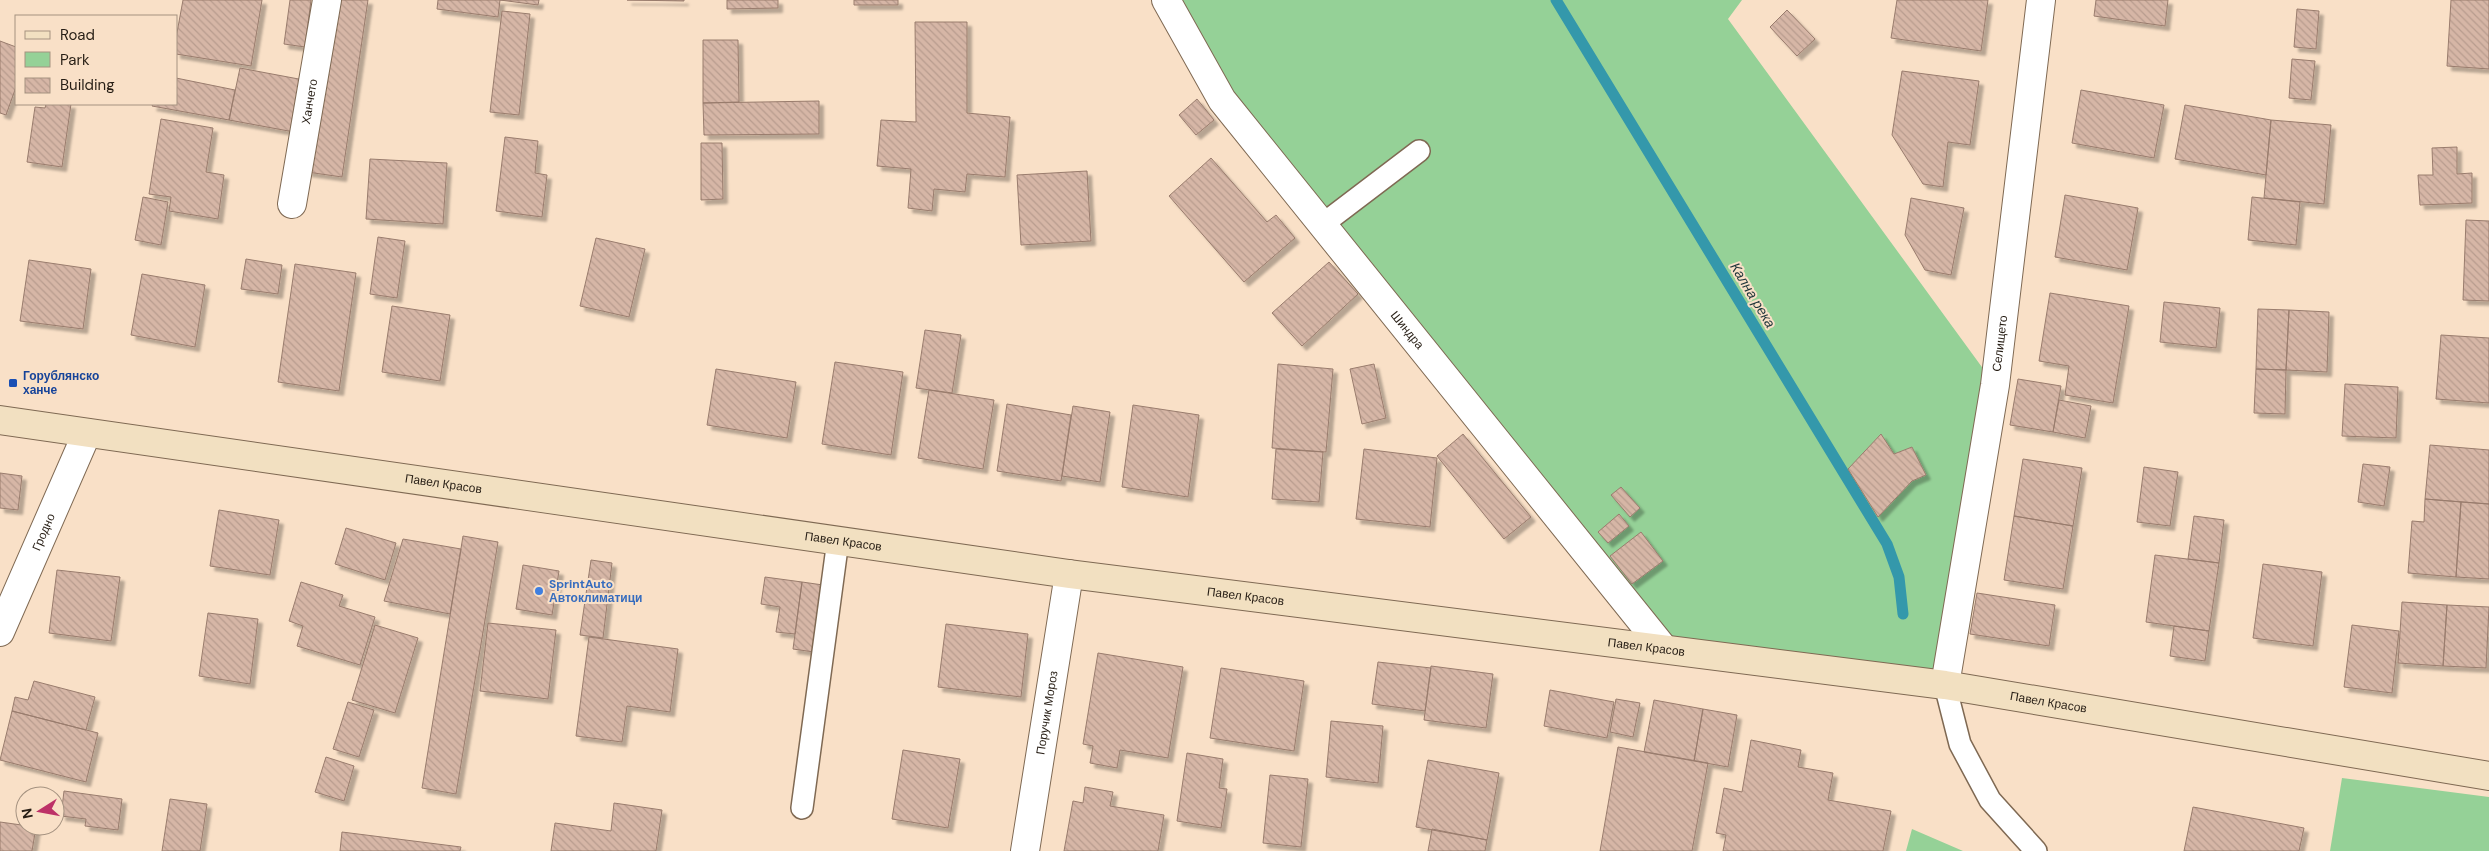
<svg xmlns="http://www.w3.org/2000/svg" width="2489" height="851" font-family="'DM Sans',sans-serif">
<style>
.green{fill:#95d197}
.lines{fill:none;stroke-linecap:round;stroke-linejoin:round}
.stream{stroke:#3498ab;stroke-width:11}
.building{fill:url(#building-back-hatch);stroke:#997c6d;filter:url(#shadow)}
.lane-casing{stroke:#7f6953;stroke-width:24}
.street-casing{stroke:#7f6953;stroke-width:30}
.secondary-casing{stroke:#7f6953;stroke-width:30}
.lane{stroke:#fff;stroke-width:21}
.street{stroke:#fff;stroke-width:28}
.secondary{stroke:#f2e0c1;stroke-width:28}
.transit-dot{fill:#1a4fb4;stroke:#f9e0c7;stroke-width:2}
.shop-dot{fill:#3f7fe0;stroke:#f9e0c7;stroke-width:2}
.labels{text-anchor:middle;stroke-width:4;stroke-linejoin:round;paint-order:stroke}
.street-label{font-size:12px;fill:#271e15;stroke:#f9e0c7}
.transit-label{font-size:12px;font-weight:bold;fill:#164399;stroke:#f9e0c7;text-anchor:start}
.shop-label{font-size:12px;font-weight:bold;fill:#366cbe;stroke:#f9e0c7;text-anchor:start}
.water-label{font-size:14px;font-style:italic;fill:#1d343a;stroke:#f9e0c7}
</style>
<defs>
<pattern id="building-back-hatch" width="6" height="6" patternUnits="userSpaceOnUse" patternTransform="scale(1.25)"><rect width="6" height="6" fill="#d6b6a6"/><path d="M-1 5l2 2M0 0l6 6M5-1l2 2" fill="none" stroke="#b89c8e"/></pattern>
<filter id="shadow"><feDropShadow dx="4.5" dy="4.5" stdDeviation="1" flood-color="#0004"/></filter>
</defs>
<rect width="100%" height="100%" fill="#f9e0c7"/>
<path class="green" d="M 1166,0 L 1742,0 L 1728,19 L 1995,385 L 1945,685 L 1664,649 L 1222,100 Z
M 2342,778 L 2489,797 L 2489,851 L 2330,851 Z
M 1912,829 L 1963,851 L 1906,851 Z"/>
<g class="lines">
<path class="stream" d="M 1556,0 L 1887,544 L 1899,577 L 1903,614"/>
</g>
<path class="building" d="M 183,0 L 262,0 L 251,66 L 176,54 L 176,38 Z
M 290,0 L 311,0 L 305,47 L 284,44 Z
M 333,0 L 368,0 L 342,177 L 307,172 Z
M 438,0 L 500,0 L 498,17 L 437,9 Z
M 500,0 L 539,0 L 538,5 Z
M 627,0 L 684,0 L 684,1 Z
M 727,0 L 778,0 L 778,8 L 727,9 Z
M 854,0 L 898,0 L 898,5 L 854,5 Z
M 1897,0 L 1988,0 L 1981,51 L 1891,38 Z
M 2096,0 L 2168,0 L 2165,26 L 2094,16 Z
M 2451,0 L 2489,0 L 2489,69 L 2447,66 Z
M 2297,9 L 2319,11 L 2316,49 L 2294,47 Z
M 1787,10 L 1815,39 L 1797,56 L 1770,27 Z
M 502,11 L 530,14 L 519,115 L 490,112 Z
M 915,22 L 967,22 L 967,113 L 1010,117 L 1005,177 L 967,174 L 965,192 L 934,189 L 932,211 L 908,208 L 911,169 L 877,166 L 881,120 L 916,122 Z
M 703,40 L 738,40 L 739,102 L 703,103 Z
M 0,41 L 16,47 L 16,87 L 6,115 L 0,113 Z
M 2292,59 L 2315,61 L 2311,100 L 2289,98 Z
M 240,68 L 304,80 L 294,132 L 229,120 Z
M 1902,71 L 1979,81 L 1970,145 L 1948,142 L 1943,187 L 1923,184 L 1892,135 Z
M 176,78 L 235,90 L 229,120 L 152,106 L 153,104 L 176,104 Z
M 2081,90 L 2164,105 L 2154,158 L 2072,143 Z
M 1197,99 L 1214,120 L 1196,135 L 1179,115 Z
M 819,101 L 819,134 L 704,135 L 703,103 Z
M 46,104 L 71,104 L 62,167 L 27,162 L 35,107 L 45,108 Z
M 2185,105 L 2271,120 L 2266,175 L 2175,159 Z
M 161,119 L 213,128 L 206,172 L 224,175 L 218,219 L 169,211 L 171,197 L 149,194 Z
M 2271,120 L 2331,125 L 2324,204 L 2264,198 Z
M 505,137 L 538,141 L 535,173 L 547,175 L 542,217 L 496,211 Z
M 701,143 L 722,143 L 723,199 L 701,200 Z
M 2457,147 L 2457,174 L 2472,173 L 2472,203 L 2420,205 L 2418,175 L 2433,175 L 2432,148 Z
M 1211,158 L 1267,222 L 1276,215 L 1295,238 L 1244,282 L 1169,196 Z
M 370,159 L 447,163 L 443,224 L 366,219 Z
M 1087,171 L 1091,241 L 1021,245 L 1017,175 Z
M 2065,195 L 2138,208 L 2127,270 L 2055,257 Z
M 143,197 L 168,202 L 161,245 L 135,240 Z
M 2252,197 L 2300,202 L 2296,245 L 2248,240 Z
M 1911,198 L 1964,208 L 1951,275 L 1925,270 L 1905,235 Z
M 2466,220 L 2489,221 L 2489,301 L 2463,300 Z
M 378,237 L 405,241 L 397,298 L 370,294 Z
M 596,238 L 645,249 L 629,317 L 580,306 Z
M 246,259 L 282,265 L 278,294 L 241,289 Z
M 29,260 L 91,269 L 83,329 L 20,321 Z
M 1329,262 L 1358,294 L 1302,346 L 1272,313 Z
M 295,264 L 356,273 L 339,391 L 278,382 Z
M 142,274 L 205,285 L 195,347 L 131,335 Z
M 2050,293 L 2129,306 L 2113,403 L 2065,395 L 2069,366 L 2039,361 Z
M 2164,302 L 2220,308 L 2216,348 L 2160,342 Z
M 392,306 L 450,315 L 440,381 L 382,372 Z
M 2258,309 L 2289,310 L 2286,370 L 2256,369 Z
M 2289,310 L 2329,312 L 2327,372 L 2286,370 Z
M 925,330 L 961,335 L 952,393 L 916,388 Z
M 2441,335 L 2489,338 L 2489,403 L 2436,399 Z
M 835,362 L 903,372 L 891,455 L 822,444 Z
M 1278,364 L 1333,369 L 1326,452 L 1272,448 Z
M 1374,364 L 1386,418 L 1362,424 L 1350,369 Z
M 716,369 L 796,382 L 787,438 L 707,425 Z
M 2256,369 L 2286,370 L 2285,414 L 2254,413 Z
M 2018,379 L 2061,386 L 2053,432 L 2010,425 Z
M 2345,384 L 2398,387 L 2396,438 L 2342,436 Z
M 929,390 L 994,400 L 983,469 L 918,458 Z
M 2059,400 L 2091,406 L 2085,438 L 2053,432 Z
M 1007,404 L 1071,415 L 1061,481 L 997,471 Z
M 1133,405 L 1199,415 L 1188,497 L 1122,487 Z
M 1073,406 L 1110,412 L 1100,482 L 1062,476 Z
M 1463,434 L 1531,517 L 1504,539 L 1437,456 Z
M 1881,434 L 1894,454 L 1912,447 L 1926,475 L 1912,481 L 1878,517 L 1848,469 Z
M 2430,445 L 2489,450 L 2489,504 L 2425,499 Z
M 1276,449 L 1323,452 L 1319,502 L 1272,499 Z
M 1364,449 L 1437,458 L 1430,527 L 1356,519 Z
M 2023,459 L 2082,468 L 2073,526 L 2014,516 Z
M 2363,464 L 2390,467 L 2384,506 L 2358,502 Z
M 2144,467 L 2178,472 L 2170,526 L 2137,522 Z
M 0,473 L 22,476 L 18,510 L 0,508 Z
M 1621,487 L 1640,508 L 1630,517 L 1611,495 Z
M 2425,499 L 2461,502 L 2456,577 L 2408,573 L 2412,521 L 2424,522 Z
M 2461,502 L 2489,504 L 2489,579 L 2456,577 Z
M 219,510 L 279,520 L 270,575 L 210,566 Z
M 1619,514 L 1629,526 L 1608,543 L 1598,532 Z
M 2014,516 L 2073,526 L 2063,589 L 2004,580 Z
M 2194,516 L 2224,520 L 2219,563 L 2188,559 Z
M 346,528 L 396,543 L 385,580 L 335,564 Z
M 1641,532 L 1663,561 L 1632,584 L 1610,556 Z
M 463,536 L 498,542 L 456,794 L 422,788 Z
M 403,539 L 461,549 L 450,614 L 384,601 Z
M 2155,555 L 2219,563 L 2209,631 L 2146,622 Z
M 591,560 L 612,563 L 603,638 L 580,635 Z
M 2263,564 L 2322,572 L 2313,646 L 2253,638 Z
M 523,565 L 559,571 L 552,615 L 516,609 Z
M 57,570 L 120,577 L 111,641 L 49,633 Z
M 765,577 L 802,582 L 795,634 L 776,632 L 780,607 L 761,604 Z
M 301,582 L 343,595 L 339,606 L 375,617 L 360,665 L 297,646 L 303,626 L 289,621 Z
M 802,582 L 823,585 L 814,652 L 793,649 Z
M 1977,593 L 2055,605 L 2049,646 L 1970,634 Z
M 2402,602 L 2447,605 L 2443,666 L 2398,663 Z
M 2447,605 L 2489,607 L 2486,668 L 2443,666 Z
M 208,613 L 258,619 L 250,684 L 199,676 Z
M 488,623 L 556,630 L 548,699 L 480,691 Z
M 946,624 L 1028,634 L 1021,697 L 938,687 Z
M 375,625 L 418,638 L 395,713 L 352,700 Z
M 2352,625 L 2399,631 L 2392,693 L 2344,687 Z
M 2174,626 L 2209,631 L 2205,661 L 2170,656 Z
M 589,637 L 678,649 L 670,712 L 627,706 L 622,742 L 576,736 Z
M 1098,653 L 1183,667 L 1168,758 L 1120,750 L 1117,768 L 1090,763 L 1093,746 L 1083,744 Z
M 1378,662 L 1431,668 L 1425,711 L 1372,704 Z
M 1431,666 L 1493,674 L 1486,728 L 1424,720 Z
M 1221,668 L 1304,681 L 1294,751 L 1210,738 Z
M 34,681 L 95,697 L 86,730 L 12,711 L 15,697 L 28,700 Z
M 1550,690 L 1614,702 L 1607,738 L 1544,726 Z
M 1616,699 L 1640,703 L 1633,737 L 1610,732 Z
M 1654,700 L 1703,709 L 1694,761 L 1644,752 Z
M 348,702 L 374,710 L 359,757 L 333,749 Z
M 1703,709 L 1737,715 L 1728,767 L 1694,761 Z
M 12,711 L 98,733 L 86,782 L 0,760 Z
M 1331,721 L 1383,726 L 1378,783 L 1326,777 Z
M 1751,740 L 1801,750 L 1798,767 L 1833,773 L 1828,800 L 1891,811 L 1883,851 L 1723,851 L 1726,835 L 1716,833 L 1724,788 L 1742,792 Z
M 1618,747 L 1708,763 L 1692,851 L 1600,851 Z
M 903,750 L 960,759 L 948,828 L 892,819 Z
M 1187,753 L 1223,759 L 1219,788 L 1227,789 L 1221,828 L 1177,821 Z
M 326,757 L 354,766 L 344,801 L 315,792 Z
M 1428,760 L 1499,773 L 1487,840 L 1416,827 Z
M 1270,775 L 1308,779 L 1301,847 L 1263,843 Z
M 1085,787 L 1113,792 L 1110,806 L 1164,815 L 1158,851 L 1064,851 L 1073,801 L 1083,803 Z
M 64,791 L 122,799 L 118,830 L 85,826 L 86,819 L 61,816 Z
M 170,799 L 207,804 L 200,851 L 162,851 Z
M 614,803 L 662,810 L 656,851 L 551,851 L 555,823 L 611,831 Z
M 2193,807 L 2304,828 L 2299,851 L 2184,851 Z
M 0,822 L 36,827 L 32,851 L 0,851 Z
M 1432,829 L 1487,840 L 1485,851 L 1428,851 Z
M 342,832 L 461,847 L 460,851 L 340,851 Z"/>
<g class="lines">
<defs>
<path id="lane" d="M 1323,224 L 1419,151
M 1945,685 L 1960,744 L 1990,800 L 2036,851
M 802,808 L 838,540"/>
<g id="street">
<path id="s1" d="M 1166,0 L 1222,100 L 1664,649"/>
<path id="s2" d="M 292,204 L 327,0"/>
<path id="s3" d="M 0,632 L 87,433"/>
<path id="s4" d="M 1945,685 L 1995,385 L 2041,0"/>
<path id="s5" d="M 1025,851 L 1069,574"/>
</g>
<g id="secondary">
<path id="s6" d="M 0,420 L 1069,574 L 1945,685 L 2489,776"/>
</g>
</defs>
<use href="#lane" class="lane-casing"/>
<use href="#street" class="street-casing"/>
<use href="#secondary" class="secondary-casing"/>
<use href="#lane" class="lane"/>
<use href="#street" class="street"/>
<use href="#secondary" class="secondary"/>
</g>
<rect class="transit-dot" x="8" y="378" width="10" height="10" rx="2.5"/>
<circle class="shop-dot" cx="539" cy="591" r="5"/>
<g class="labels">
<g class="street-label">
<text dy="4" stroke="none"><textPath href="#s2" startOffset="104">Ханчето</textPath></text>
<text dy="4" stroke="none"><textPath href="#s1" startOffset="410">Шиндра</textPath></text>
<text dy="4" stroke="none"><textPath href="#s4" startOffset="346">Селището</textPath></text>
<text dy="4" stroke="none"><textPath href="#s6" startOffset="448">Павел Красов</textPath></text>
<text dy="4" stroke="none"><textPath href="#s3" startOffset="109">Гродно</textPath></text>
<text dy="4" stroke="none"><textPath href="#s6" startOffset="852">Павел Красов</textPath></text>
<text dy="4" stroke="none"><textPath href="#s6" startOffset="1258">Павел Красов</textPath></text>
<text dy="4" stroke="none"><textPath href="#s6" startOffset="1662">Павел Красов</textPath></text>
<text dy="4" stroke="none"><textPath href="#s6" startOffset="2068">Павел Красов</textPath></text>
<text dy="4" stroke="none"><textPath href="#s5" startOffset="140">Поручик Мороз</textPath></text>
</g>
<g class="transit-label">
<text x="23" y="380">Горублянско<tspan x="23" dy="14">ханче</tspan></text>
</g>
<g class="shop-label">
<text x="549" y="588">SprintAuto<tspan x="549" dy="14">Автоклиматици</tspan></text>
</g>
<g class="water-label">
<text transform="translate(1753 295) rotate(59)" y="5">Кална река</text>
</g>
</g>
<rect x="15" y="15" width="162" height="90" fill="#f9e0c7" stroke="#a59280"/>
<rect x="25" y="31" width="25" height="8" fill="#f2e0c1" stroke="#a59280"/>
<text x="60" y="40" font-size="15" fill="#271e15">Road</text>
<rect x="25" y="52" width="25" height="15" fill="#95d197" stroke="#a59280"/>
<text x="60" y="65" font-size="15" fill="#271e15">Park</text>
<rect x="25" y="78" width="25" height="15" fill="url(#building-back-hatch)" stroke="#a59280"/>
<text x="60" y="90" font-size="15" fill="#271e15">Building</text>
<g transform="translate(40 811) rotate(259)"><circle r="24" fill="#f9e0c7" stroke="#a59280"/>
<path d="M0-4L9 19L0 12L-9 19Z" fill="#bd3167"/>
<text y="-8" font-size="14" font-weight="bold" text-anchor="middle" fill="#271e15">N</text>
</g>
</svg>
